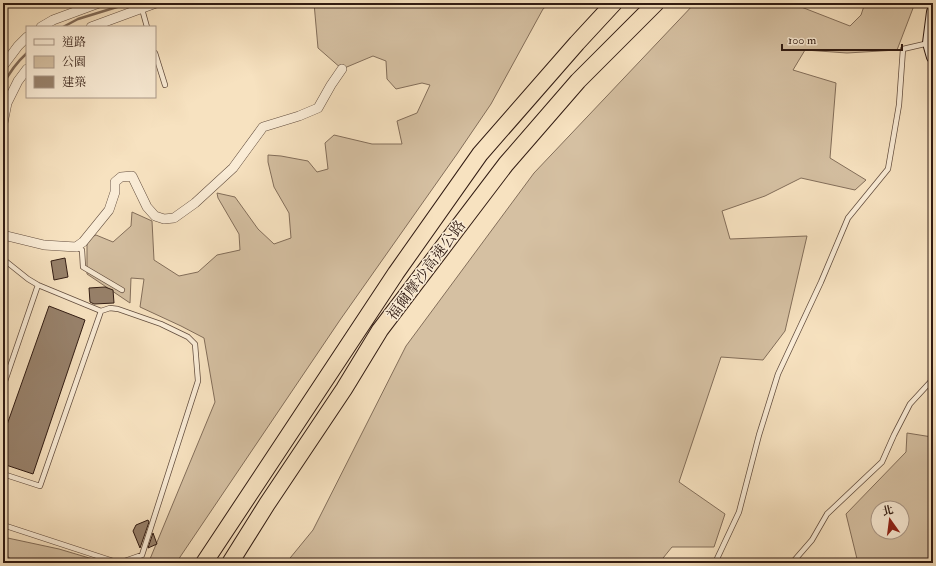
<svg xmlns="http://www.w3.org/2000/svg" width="936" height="566" font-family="'IM FELL Double Pica','Noto Serif TC',serif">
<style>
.green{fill:#d5c0a2;stroke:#836e5a;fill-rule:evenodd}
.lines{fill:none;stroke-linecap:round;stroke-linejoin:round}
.stream{stroke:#806a57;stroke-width:2.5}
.building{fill:#98826c;stroke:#311b12}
.lane-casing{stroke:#624d3e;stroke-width:6}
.street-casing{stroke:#624d3e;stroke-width:10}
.secondary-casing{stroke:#311b12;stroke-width:14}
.highway-casing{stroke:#311b12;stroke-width:18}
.lane{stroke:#faecd6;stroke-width:4.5}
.street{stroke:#faecd6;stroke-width:9}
.secondary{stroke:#faecd6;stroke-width:12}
.highway{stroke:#f7e2c0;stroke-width:16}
.labels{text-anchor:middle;stroke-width:3;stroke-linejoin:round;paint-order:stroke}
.street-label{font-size:15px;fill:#311b12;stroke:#faecd6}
</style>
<rect width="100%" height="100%" fill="#f7e2c0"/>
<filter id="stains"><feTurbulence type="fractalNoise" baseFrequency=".005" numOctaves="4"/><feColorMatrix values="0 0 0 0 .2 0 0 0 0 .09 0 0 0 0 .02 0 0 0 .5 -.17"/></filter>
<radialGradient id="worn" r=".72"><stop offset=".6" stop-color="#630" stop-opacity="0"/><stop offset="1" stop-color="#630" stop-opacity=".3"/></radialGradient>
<path class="green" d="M 226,3 L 261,3 L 255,5 L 227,6 Z
M 314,3 L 550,3 L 543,9 L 491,104 L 457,154 L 340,320 L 176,563 L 132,563 L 150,559 L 215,402 L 204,338 L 181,326 L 140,307 L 144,279 L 131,278 L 130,303 L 87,274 L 87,239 L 96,235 L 113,242 L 131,226 L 132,212 L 152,221 L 154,260 L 179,276 L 198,272 L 217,255 L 240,250 L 239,234 L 218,198 L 217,193 L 235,197 L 258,229 L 274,244 L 291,238 L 289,213 L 274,187 L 268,162 L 268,155 L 281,156 L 308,161 L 317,172 L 328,169 L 325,143 L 334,135 L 372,144 L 402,144 L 397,121 L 417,113 L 430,85 L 422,83 L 396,89 L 387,79 L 386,61 L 373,56 L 342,69 L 318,48 Z
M 695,3 L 791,3 L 850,26 L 861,15 L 865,3 L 915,3 L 897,50 L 847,53 L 805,50 L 793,70 L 836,83 L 830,158 L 866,180 L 855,190 L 801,178 L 765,196 L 722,211 L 730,239 L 807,236 L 785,331 L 763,360 L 721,357 L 679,482 L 725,514 L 714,547 L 672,547 L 659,563 L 286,563 L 313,530 L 406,346 L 534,173 Z
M 907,433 L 932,437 L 933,438 L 933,563 L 858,563 L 846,514 L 906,452 ZM 878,508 L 902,508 L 902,532 L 878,532 Z
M 3,537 L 59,549 L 106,563 L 14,563 L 15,562 L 3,553 Z"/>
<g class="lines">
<path class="stream" d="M 63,27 L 78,19 L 130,3
M 3,85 C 9,73 17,62 27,53"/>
</g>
<path class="building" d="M 65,258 L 68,277 L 54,280 L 51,261 Z
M 105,287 L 113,290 L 114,303 L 94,304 L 90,302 L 89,288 Z
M 49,306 L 85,320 L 33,474 L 3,464 L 3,436 Z
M 148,520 L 149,522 L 140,548 L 133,531 L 136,525 Z
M 153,533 L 157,544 L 148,548 Z"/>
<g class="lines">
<defs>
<path id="lane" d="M 142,9 L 147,27
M 155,53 L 165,85
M 76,247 L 82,250 L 83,267 L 122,290
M 3,259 L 28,279 L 38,285 L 101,311 L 110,308 L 118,309 L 161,324 L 188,337 L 195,344 L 198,381 L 142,555 L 119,563 L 3,525
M 3,387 L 38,285
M 3,474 L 40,486 L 101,311
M 715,563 L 739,512 L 759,435 L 778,374 L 821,282 L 848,218 L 888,169 L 899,105 L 903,49 L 929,43
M 792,563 L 812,540 L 827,514 L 882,462 L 894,435 L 910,404 L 933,379"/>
<path id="street" d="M 41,27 L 53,20 L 99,3
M 91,27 L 156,3
M 3,66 L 18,46 L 27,37
M 3,123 L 7,103 L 18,81 L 27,69
M 3,235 L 44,245 L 76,247 L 83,242 L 109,210 L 115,192 L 115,182 L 121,177 L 132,176 L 147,207 L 155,216 L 164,219 L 174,218 L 195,203 L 233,168 L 263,127 L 299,116 L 318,108 L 331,85 L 342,69"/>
<path id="secondary" d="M 933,12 L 929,43 L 933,57"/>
<path id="highway" d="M 204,563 L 396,273 L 480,154 L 577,43 L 614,3
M 230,563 L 267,504 L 344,389 L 380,330 L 506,164 L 578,81 L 656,3"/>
</defs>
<use href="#lane" class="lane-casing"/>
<use href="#street" class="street-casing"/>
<use href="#secondary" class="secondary-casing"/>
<use href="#highway" class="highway-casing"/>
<use href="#lane" class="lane"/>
<use href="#street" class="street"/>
<use href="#secondary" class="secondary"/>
<use href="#highway" class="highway"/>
</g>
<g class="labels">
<g class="street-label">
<text transform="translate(426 270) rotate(-53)" y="5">福爾摩沙高速公路</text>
</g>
</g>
<rect width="936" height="566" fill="none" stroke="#f7e2c0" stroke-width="16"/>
<rect x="4" y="4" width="928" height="558" fill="none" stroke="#311b12" stroke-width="2"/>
<rect x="8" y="8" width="920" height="550" fill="none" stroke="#311b12"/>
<rect x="26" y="26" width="130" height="72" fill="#faecd6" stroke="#aa9888"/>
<rect x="34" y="39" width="20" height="6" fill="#faecd6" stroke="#aa9888"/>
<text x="62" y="46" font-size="12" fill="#311b12">道路</text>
<rect x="34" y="56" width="20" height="12" fill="#d5c0a2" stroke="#aa9888"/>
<text x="62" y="66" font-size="12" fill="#311b12">公園</text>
<rect x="34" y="76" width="20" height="12" fill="#98826c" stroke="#aa9888"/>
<text x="62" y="86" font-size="12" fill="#311b12">建築</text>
<g transform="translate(890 520) rotate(346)"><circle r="19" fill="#faecd6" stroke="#aa9888"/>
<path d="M0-3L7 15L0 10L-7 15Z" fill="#8f2418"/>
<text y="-6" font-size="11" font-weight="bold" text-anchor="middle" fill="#311b12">北</text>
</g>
<path d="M782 44v6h120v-6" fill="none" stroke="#311b12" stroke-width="2"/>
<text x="788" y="44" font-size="12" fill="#311b12" stroke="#faecd6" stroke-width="3" paint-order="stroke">100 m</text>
<rect width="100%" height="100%" filter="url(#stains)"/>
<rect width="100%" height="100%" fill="url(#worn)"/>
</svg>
